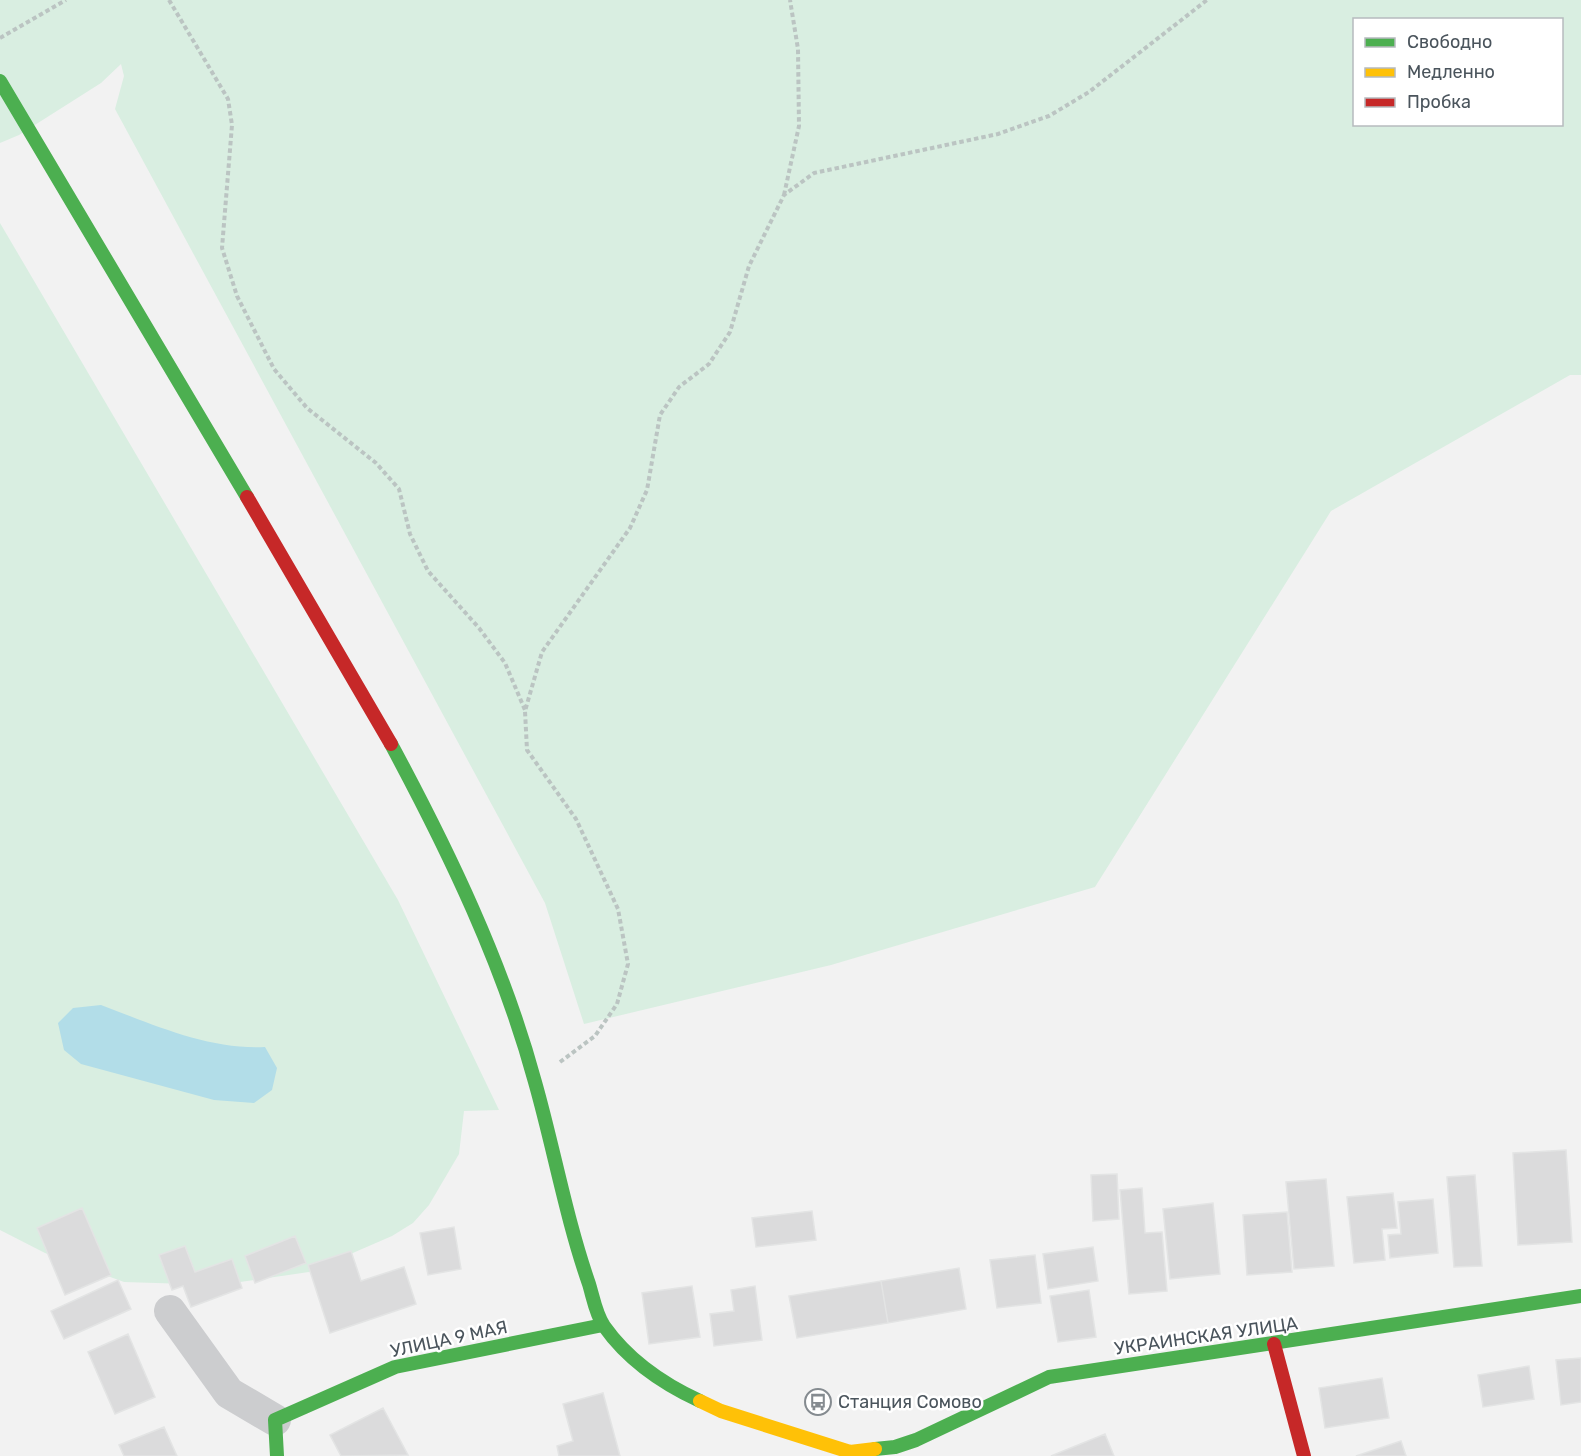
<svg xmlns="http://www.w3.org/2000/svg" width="1581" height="1456" font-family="Rubik,sans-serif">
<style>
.green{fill:#d9eee1;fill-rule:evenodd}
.water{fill:#b2dde8}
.building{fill:#dbdbdc;stroke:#e3e4e4;stroke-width:1.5}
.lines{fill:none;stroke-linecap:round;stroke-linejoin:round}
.path{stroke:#bbc4c2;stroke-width:4;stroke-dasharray:4.5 3;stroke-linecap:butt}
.street{stroke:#cccdcf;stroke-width:32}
.fast{stroke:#4caf50;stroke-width:14}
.slow{stroke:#ffc107;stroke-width:14}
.jam{stroke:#c62828;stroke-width:14}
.labels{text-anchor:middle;stroke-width:5;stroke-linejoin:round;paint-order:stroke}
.street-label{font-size:18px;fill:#4a545c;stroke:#fff}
.poi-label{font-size:18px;fill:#4a545c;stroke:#fff;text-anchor:start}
</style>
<rect width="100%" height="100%" fill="#f2f2f2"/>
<path class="green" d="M 0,0 L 1581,0 L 1581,375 L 1570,375 L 1331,511 L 1095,887 L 831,965 L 584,1024 L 545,903 L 115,109 L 124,76 L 121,64 L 101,83 L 19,135 L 0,143 ZM 1354,20 L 1562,20 L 1562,124 L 1354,124 Z
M 0,223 L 398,900 L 499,1110 L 464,1111 L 459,1154 L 429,1205 L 413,1223 L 392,1236 L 309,1272 L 219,1285 L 124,1282 L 45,1253 L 0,1230 Z"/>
<path class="water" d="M 101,1005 C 152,1024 208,1050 265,1047 L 277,1068 L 272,1090 L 254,1103 L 214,1100 L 81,1064 L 64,1050 L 58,1023 L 73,1008 Z"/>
<path class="building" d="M 1566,1150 L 1572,1242 L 1518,1245 L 1513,1153 Z
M 1117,1174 L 1119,1219 L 1093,1221 L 1091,1175 Z
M 1475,1175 L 1482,1266 L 1454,1267 L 1447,1177 Z
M 1326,1179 L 1334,1266 L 1294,1269 L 1286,1182 Z
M 1142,1188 L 1145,1233 L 1162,1232 L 1167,1291 L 1129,1294 L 1120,1190 Z
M 1393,1193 L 1397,1228 L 1382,1229 L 1385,1260 L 1354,1263 L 1347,1197 Z
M 1433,1199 L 1438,1253 L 1390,1258 L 1388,1235 L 1401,1234 L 1398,1202 Z
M 1213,1203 L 1220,1274 L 1170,1279 L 1163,1209 Z
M 82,1208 L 111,1275 L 65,1295 L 37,1228 Z
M 812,1211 L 816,1240 L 756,1247 L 752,1218 Z
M 1287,1212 L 1292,1272 L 1247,1275 L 1243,1215 Z
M 454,1227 L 461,1269 L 428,1275 L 420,1233 Z
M 295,1236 L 306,1263 L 255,1283 L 245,1256 Z
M 185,1246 L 195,1272 L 232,1259 L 242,1288 L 191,1307 L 183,1286 L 172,1290 L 159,1255 Z
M 1093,1247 L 1098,1281 L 1048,1289 L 1043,1254 Z
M 351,1251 L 361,1281 L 404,1267 L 416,1304 L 330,1333 L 308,1265 Z
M 1035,1255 L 1041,1303 L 997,1308 L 990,1260 Z
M 959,1268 L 966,1309 L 888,1323 L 881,1281 Z
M 118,1280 L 131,1309 L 64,1339 L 51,1311 Z
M 881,1281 L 888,1323 L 797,1338 L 789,1296 Z
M 692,1286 L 700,1337 L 649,1344 L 642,1293 Z
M 755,1286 L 762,1340 L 714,1346 L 710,1314 L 734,1311 L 731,1290 Z
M 1089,1290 L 1096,1337 L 1058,1342 L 1050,1296 Z
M 128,1334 L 155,1397 L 115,1414 L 88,1352 Z
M 1581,1358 L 1581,1402 L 1561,1405 L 1556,1360 Z
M 1529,1366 L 1534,1399 L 1483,1407 L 1478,1375 Z
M 1382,1378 L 1389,1418 L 1325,1428 L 1319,1388 Z
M 603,1393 L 620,1456 L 559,1456 L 557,1446 L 573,1441 L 563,1404 Z
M 383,1408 L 408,1455 L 341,1456 L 330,1435 Z
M 164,1427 L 177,1456 L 124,1456 L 119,1445 Z
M 1105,1434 L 1114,1456 L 1051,1456 Z
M 1401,1441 L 1406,1456 L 1356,1456 Z"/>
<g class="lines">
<path class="path" d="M 169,0 L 228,99 L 232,125 L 222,248 L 237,296 L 274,369 L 307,408 L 376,463 L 399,489 L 410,534 L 428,571 L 479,628 L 505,663 L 525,710
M 0,38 L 66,0
M 784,195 L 799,126 L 798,49 L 790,0
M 560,1062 L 595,1036 L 617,1004 L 628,964 L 618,909 L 576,819 L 527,750 L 525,711 L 542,652 L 630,528 L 647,490 L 660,415 L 679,387 L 709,364 L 730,332 L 749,266 L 784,195 L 814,173 L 998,134 L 1049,116 L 1089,92 L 1207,0"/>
<path class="street" d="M 170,1311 L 229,1393 L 275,1420"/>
<path class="fast" d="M 0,81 L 247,497
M 391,744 C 449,852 503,964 535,1082 C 554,1149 566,1218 589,1284 C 593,1297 596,1315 604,1326 C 628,1360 663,1384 700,1401
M 875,1449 L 895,1447 L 916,1440 L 1049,1377 L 1581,1296
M 277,1456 L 275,1420 L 395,1367 L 603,1325"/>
<path class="slow" d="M 700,1401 L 721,1411 L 850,1452 L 875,1449"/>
<path class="jam" d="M 247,497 L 391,744
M 1274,1344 L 1304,1456"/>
</g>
<defs>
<symbol id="bus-ring" viewBox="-11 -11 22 22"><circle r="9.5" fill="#fff" stroke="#858b90" stroke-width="1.5"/><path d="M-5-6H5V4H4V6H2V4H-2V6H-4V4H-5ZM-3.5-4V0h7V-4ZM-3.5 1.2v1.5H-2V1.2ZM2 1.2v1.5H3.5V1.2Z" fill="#858b90"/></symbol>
</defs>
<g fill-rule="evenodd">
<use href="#bus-ring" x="803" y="1387" width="30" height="30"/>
</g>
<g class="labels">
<g class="street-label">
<text transform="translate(1206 1336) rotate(-8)" y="6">УКРАИНСКАЯ УЛИЦА</text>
<text transform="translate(449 1339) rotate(-12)" y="6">УЛИЦА 9 МАЯ</text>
</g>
<g class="poi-label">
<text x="838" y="1408">Станция Сомово</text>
</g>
</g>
<rect x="1353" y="18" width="210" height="108" fill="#ffffff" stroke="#b7bbbe" stroke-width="1.5"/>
<rect x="1365" y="38" width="30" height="9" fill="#4caf50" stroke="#b7bbbe" stroke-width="1.5"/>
<text x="1407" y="48" font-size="18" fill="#4a545c">Свободно</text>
<rect x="1365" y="68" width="30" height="9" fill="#ffc107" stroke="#b7bbbe" stroke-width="1.5"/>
<text x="1407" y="78" font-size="18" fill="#4a545c">Медленно</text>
<rect x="1365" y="98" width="30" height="9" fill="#c62828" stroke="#b7bbbe" stroke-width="1.5"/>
<text x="1407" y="108" font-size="18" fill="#4a545c">Пробка</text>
</svg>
